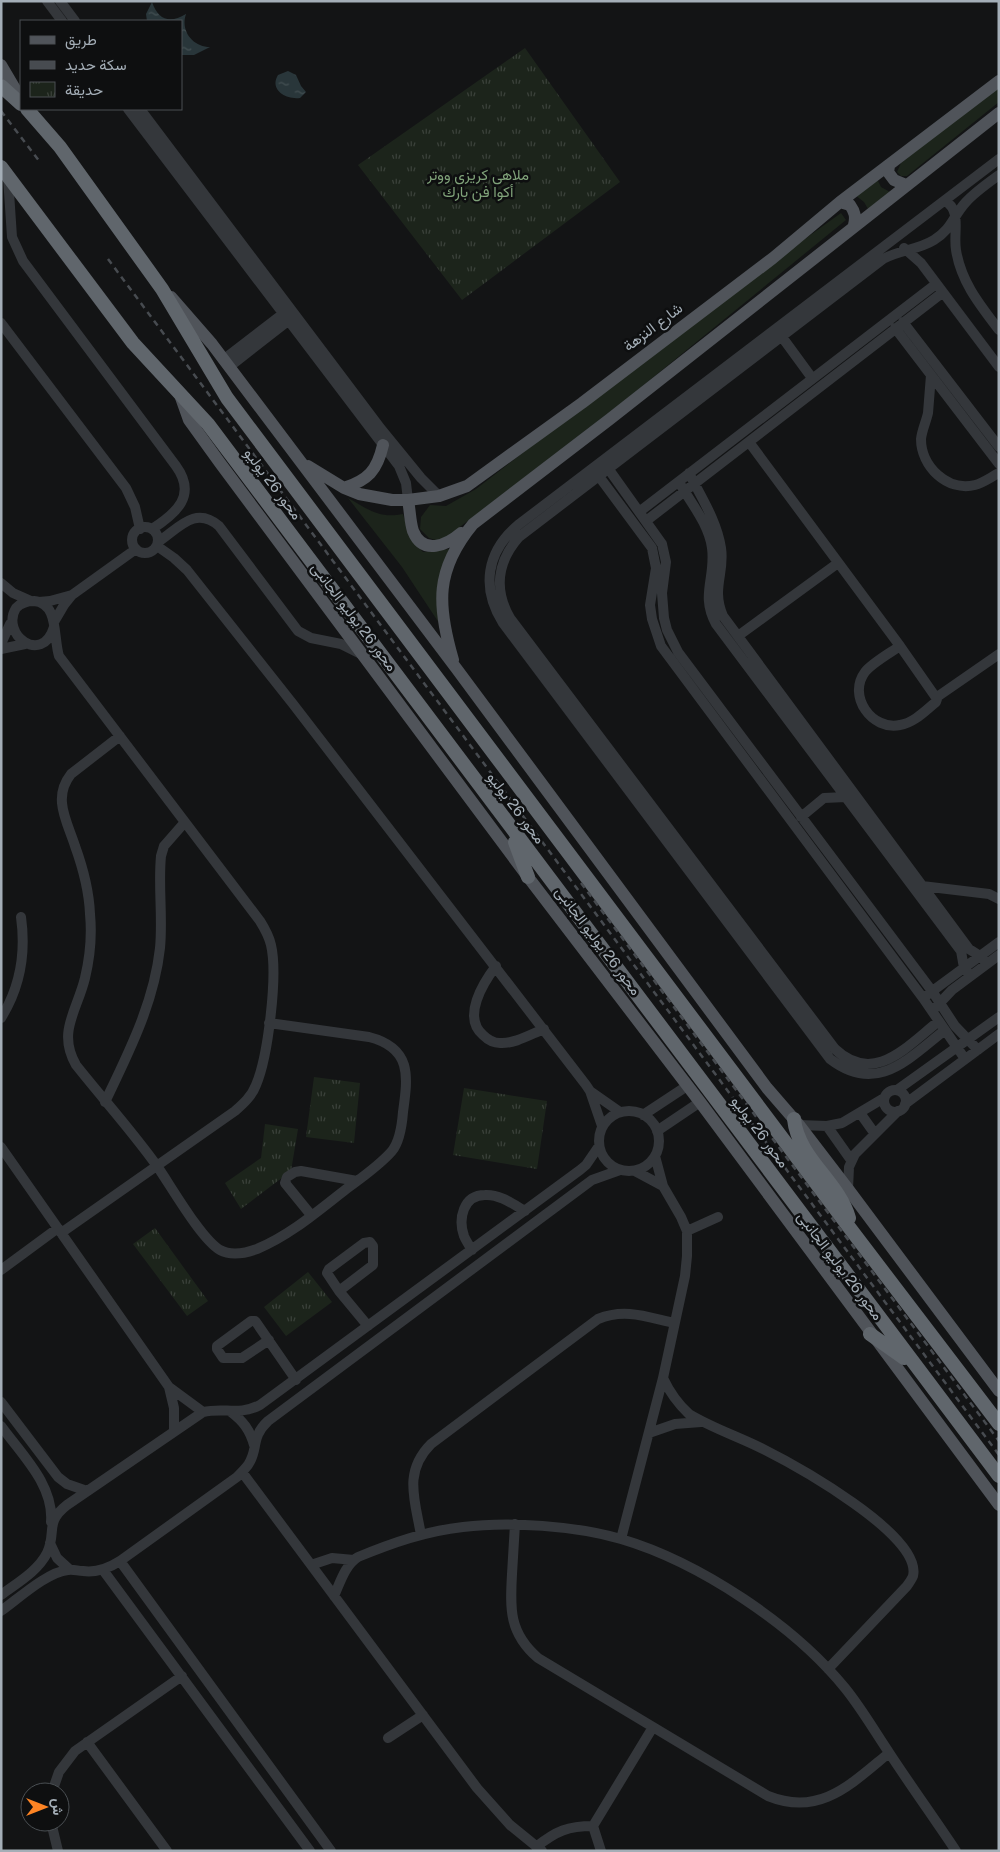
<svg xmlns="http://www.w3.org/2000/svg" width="1000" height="1852" font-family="'Public Sans',Vazirmatn,sans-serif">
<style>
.grass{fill:#1c241b}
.park{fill:url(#park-tufts)}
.water{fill:url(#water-ripples)}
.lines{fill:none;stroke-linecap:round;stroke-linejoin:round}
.minor{stroke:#34373b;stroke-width:10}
.major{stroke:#50545a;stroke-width:12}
.highway{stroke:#60666c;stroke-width:14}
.rail{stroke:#474b50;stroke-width:2.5;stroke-dasharray:6 5;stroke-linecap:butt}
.labels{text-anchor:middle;stroke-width:5;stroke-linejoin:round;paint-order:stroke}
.park-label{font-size:15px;fill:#80a37a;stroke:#0e0f10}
.street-label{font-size:15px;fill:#a4aeb7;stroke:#0e0f10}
</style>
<defs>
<pattern id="park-tufts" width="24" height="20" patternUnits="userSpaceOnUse" patternTransform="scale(1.25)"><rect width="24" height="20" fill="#1c241b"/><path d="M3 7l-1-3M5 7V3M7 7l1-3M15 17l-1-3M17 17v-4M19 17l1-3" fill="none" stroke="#3a413a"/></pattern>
<pattern id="water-ripples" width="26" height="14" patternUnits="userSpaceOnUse" patternTransform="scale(1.25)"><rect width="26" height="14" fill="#29363a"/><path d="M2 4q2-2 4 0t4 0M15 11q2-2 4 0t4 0" fill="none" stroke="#455154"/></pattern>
</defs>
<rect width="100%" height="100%" fill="#131415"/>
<path class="grass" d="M 999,84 L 999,102 L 907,176 L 901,176 L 897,172 L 901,163 Z
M 877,179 L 881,187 L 890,192 L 868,209 L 864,202 L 855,195 Z
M 841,213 L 846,220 L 629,397 L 452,533 L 439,541 L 429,538 L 420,529 L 421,517 L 430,505 L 446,506 L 476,489 L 735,289 Z
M 348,498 C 368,509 379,519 403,514 C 408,531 410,539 423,552 L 449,549 L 439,623 L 402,567 Z"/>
<path class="park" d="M 525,48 L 620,182 L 462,300 L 358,165 Z
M 314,1077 L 360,1083 L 354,1143 L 306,1137 Z
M 464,1088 L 547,1101 L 537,1169 L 453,1155 Z
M 265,1124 L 298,1129 L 291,1171 L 241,1209 L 225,1183 L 261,1158 Z
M 155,1228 L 208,1301 L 187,1316 L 133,1244 Z
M 308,1272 L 332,1302 L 286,1336 L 264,1307 Z"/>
<path class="water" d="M 152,2 C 158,20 170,24 186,14 C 180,31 193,47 210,47 L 194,55 L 181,55 L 181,21 L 147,21 L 146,14 Z
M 288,71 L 296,75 L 301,86 L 306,92 L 300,98 C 286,100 269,90 278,75 Z"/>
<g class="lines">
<path class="minor" d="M 47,1 L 62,21
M 60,1 L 75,21
M 128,109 L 399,466 L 406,483 L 408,500
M 140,109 L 381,429 L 421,478 L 439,496
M 8,177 L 12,237 L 23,261 L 176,466 C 197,495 177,513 152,529
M 945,201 C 962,210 953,233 956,250 C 961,282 980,305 999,330
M 904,248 L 921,263 L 999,367
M 903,322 L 999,447
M 1,323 L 126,488 L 135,507 L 140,529
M 895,328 L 999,464
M 782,337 L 812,378
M 223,360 L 288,310
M 229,367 L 293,317
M 931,375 C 930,387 929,400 928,413 C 926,422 922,430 921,439 C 921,466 947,492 975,485 C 983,483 991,477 999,473
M 749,442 L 900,646 C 890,653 872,663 865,672 C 847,696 872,731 900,725 C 914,723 926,710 936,702 L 937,699 L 900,646
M 605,464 L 662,544 L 666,562 L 662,593 L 664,618 L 667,630 L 678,652 L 932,991 L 955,1026 L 978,1050
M 595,471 L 652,548 L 656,568 L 650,605 L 652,619 L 661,646 L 923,998 L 965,1059
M 689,473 C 701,497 717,521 721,548 C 725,573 711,588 723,616 L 969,949 L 980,956 L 987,964
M 679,482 C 690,502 709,524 712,548 C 716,578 700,595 716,624 L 961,951 L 964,968 L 970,976
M 639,512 L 936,284
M 646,521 L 942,293
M132 540a13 13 0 1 1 26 0a13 13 0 1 1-26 0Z
M 158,542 C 178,529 195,505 219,526 L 298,631 L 311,638 L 341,644 L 361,654
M 157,546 L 174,558 L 187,570 L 293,704 L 586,1085 L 590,1091 L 602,1126
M 1,583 L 13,593 L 31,601
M 39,602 L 50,601 L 72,595
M 54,622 L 64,605 L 72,595 L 136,549
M 54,627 C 42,666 0,634 16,608 C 21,603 27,601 34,601 C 59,603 53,637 59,656 L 260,921 C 265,929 269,936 271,945 C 278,975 268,1057 256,1085 C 252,1096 243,1104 235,1111 L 61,1233
M 738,636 L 838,563
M 1,644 L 10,624
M 1,649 L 25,644
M 937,697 L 999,654
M 120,736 L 71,774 C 64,783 61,792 62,803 C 63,817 71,833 75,846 C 83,868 89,890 90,914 C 92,935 90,957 85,978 C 77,1011 57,1032 76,1065 C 103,1099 132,1131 157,1166 C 171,1186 201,1239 220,1250 C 231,1256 246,1253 257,1249 C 289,1236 318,1211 345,1190 C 361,1178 379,1166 392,1151 C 400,1141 402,1125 403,1112 C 408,1076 412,1048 369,1037 L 269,1023
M 801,817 L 824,798 L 846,797
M 922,886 L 989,894 L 999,899
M 496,966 C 483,983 462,1017 483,1035 C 488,1040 493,1043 500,1043 C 515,1044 531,1034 544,1029
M 927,995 L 999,942
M 936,1007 L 952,990 L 999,955
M 1,1018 C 21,986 26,953 21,917
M 939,1021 C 907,1046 874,1086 835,1049 L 510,618 C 494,590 497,562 519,537 L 883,259 C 899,250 918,250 934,240 C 952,229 953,216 966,202 C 975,192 988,183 999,175
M 945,1030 C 908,1059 877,1095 830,1059 L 503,623 C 481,588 486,552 518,525 L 999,159
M884 1101a11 11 0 1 1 22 0a11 11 0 1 1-22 0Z
M 897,1090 L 999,1017
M 590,1091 L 620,1112
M 105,1102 C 129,1052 154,1003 160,948 C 163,917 158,886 161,856 L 164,846 L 185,822
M 905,1104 L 999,1034
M599 1141a30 30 0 1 1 60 0a30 30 0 1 1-60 0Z
M 860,1113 L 875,1134
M 643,1115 L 687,1086
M 799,1125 L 827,1126 L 842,1123 L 884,1098
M 827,1126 L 851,1160
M 657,1131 L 700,1102
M 1,1147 L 169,1387 L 203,1412
M 635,1171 L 663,1186
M 848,1189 L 849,1167 L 855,1154 L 898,1111
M 311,1215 L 285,1183 L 287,1177 L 295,1172 L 301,1171 L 357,1181
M 687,1231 L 718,1217
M 472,1250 C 469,1245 466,1241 464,1236 C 458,1219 463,1195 485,1195 C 499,1194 513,1204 525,1211
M 1,1270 L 58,1228
M 339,1291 L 373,1265 L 373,1246 L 370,1242 L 364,1243 L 329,1269 L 327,1273 L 339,1291 L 368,1326
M 269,1340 L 242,1358 L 223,1358 L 217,1349 L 217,1346 L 251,1321 L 255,1321 L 256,1322 L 296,1380
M 663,1378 C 670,1393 677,1403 689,1414 C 712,1428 737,1436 761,1448 C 793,1464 923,1535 913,1576 C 912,1579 909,1583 907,1586 L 828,1669
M 169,1387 L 174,1408 L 174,1431
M 1,1402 L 58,1477 L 67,1484 L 87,1491
M 231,1412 C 243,1421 250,1430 254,1445
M 1,1426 C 22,1455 54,1485 51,1522
M 649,1433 L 675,1424 L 701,1422
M 242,1472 L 477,1788 L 510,1825 L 542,1851
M 515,1524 C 514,1541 513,1557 512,1574 C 510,1609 509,1633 538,1658 L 768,1796 C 820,1817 851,1784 889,1753
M 421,1535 C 415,1500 403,1472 431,1444 L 598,1319 C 625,1308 647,1317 674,1323
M 621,1539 L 663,1378 L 685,1276 L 687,1256 L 687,1231 L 681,1217 L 663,1186 L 655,1156
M 50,1543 L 57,1558 L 69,1569
M 120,1561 L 331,1851
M 311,1565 L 332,1558 L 354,1560
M 103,1570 L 310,1851
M 1,1595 C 17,1583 38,1571 47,1553 C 57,1532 44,1523 67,1505 L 203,1412 C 225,1407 238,1416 260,1405 L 580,1170 L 586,1165 L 599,1146
M 334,1596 C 340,1583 345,1565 358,1557 C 392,1543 426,1531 463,1527 C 509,1521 576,1526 621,1539 C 699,1562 794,1625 845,1688 C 862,1709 875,1732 890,1754 C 911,1786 934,1818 956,1851
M 1,1611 C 18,1599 47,1572 68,1570 C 73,1569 78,1571 83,1571 C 97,1573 109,1568 120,1561 L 237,1477 C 241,1473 245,1469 248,1465 C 259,1449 250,1438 268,1421 L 592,1180 L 620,1170
M 388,1738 L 423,1715
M 87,1742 L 167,1851
M 52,1792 L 59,1772 L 75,1751 L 182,1676
M 51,1822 L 58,1851
M 593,1826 L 653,1727
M 593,1826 L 601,1851
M 536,1847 C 556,1831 568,1826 593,1826"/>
<path class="major" d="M 1,65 L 21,99
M 889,166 L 888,172 L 894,180 L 906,185
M 840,202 L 850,205 C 855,212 856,217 854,225
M 171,297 L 212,344 L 456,668 L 767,1088 L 799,1125 L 848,1189 L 999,1391
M 179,392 L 189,420 L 220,463 L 528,877 L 700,1102 L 999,1505
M 308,466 L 344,488 L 359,494 L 392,500 L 408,500 L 439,496 L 467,486 L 582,403 L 773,258 L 840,202 L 999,81
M 344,488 C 368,480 377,471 383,445
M 408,500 C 410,510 410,522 413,531 C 423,556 447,545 461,533
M 453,660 C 437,605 435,570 473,524 L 610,419 L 999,113"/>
<path class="highway" d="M 1,86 L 21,104
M 27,109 L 60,147 L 162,289 L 227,398 L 852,1231 L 999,1424
M 1,167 L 133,343 L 208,424 L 999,1476
M 515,842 L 528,877
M 794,1119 C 798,1158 839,1182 849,1218
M 870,1334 L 904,1358"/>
<path class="rail" d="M 1,111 L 40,162
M 108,259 L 999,1455
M 581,883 L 999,1441"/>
</g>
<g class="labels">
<g class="park-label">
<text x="478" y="180">ملاهى كريزى ووتر<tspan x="478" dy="17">أكوا فن بارك</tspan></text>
</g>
<g class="street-label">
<text transform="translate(653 327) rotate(-37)" y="5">شارع النزهة</text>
<text transform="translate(273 484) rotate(53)" y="5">محور 26 يوليو</text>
<text transform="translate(354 617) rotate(53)" y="5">محور 26 يوليو الجانبى</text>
<text transform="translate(516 808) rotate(53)" y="5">محور 26 يوليو</text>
<text transform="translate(598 941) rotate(53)" y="5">محور 26 يوليو الجانبى</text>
<text transform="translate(760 1132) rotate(53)" y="5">محور 26 يوليو</text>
<text transform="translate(840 1266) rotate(53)" y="5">محور 26 يوليو الجانبى</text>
</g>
</g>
<rect width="1000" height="1852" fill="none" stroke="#a4aeb7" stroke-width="5"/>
<rect x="20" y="20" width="162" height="90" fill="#0e0f10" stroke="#4a4f53"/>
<rect x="30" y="36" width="25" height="8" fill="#50545a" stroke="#4a4f53"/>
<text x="65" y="45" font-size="15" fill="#a4aeb7">طريق</text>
<rect x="30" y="61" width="25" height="8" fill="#474b50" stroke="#4a4f53"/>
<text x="65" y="70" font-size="15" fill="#a4aeb7">سكة حديد</text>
<rect x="30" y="82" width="25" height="15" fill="url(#park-tufts)" stroke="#4a4f53"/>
<text x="65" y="95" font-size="15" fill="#a4aeb7">حديقة</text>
<g transform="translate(45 1807) rotate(90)"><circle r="24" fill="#0e0f10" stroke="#4a4f53"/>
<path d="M0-4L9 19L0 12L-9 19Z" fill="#fd8424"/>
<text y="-8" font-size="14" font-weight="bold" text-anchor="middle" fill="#a4aeb7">ش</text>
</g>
</svg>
